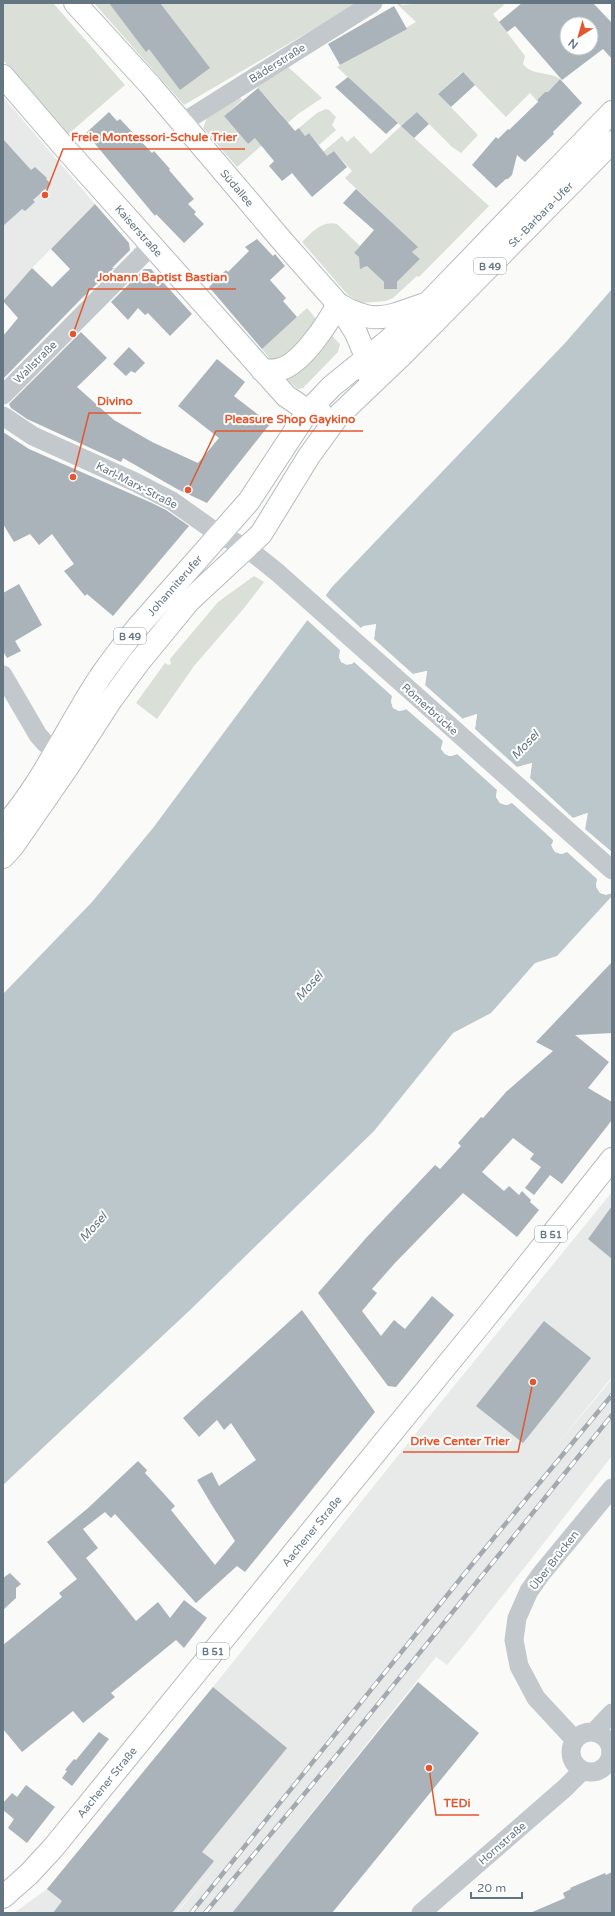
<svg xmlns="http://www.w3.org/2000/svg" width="615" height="1916" font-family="'Varela Round',sans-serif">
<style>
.built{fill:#e8e9e9}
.green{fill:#dadfd7}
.water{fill:#bbc7cb;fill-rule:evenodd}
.pier{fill:#fafaf8;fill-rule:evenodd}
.building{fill:#aab3b9;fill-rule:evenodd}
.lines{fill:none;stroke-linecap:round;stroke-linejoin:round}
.major-casing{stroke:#b5babe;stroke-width:24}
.minor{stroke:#c3c8cc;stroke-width:19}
.major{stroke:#fff;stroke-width:22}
.rail-casing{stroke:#a2aab0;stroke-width:4.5}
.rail{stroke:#fff;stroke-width:3;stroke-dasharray:9;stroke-linecap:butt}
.labels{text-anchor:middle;stroke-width:4;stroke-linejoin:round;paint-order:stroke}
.shield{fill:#fff;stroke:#939fa8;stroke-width:1}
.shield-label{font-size:10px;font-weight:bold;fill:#657683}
.street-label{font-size:11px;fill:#657683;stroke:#fff}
.water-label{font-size:12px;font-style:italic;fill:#60757c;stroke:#fff}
.leader{fill:none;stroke:#e4572e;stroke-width:1.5}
.callout-dot{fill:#e4572e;stroke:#fff;stroke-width:1.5}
.callout-label{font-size:12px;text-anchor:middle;font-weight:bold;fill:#e4572e;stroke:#fff;stroke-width:4;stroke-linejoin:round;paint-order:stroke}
</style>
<rect width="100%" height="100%" fill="#fafaf8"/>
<path class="built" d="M 3,97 L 95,204 L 32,268 L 3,301 Z
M 612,1192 L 612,1377 L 554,1448 L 612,1379 L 612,1456 L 463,1646 L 447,1665 L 436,1657 L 232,1913 L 177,1913 L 224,1855 L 176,1913 L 14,1913 L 47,1889 L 213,1687 L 441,1402 Z"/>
<path class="green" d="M 3,3 L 53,3 L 125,85 L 66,136 L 3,60 Z
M 94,3 L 358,3 L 184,105 Z
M 399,3 L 402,5 L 423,3 L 502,3 L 504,5 L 493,14 L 525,56 L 523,64 C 532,76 549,71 560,79 L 548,92 L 545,92 L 538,99 L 538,102 L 530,93 L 506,117 L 462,72 L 438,94 L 478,135 L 461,153 L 452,147 L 417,112 L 401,126 L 489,206 L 419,277 L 417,276 L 393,298 L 386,301 L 361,303 L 348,295 L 302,242 C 312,232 322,220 337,224 L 360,246 L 354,253 L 361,259 L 360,266 L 363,268 L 367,266 L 384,282 L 384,289 L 397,282 L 420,259 L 412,252 L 417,247 L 345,178 L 352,171 L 334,151 L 322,161 L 318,156 L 342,136 L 347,142 L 354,136 L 371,154 L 401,126 L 337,67 L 416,22 L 397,4 Z
M 286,65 L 322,98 L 298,114 L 237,167 L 203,128 L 207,118 L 239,96 L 242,100 L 224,116 L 248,144 L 282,115 L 257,87 L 264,80 Z
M 326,109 L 329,110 L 336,117 L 332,125 L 336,130 L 319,145 L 309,133 L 305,136 L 299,128 L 317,113 Z
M 307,308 L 321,325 L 274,364 L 262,349 Z
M 328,332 L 340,344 L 338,352 L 303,388 L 298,389 L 286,379 L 297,369 Z
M 254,576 L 264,582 L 245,607 L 194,666 L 157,719 L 136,703 L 165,663 L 168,665 L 171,664 L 170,659 L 218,602 Z"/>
<path class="water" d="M 612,289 L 612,866 L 596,883 L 602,894 L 612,893 L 612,896 L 557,956 L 535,963 L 491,1013 L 453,1033 L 374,1131 L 189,1311 L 3,1485 L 3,994 L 92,902 L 153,828 L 332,587 L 566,342 ZM 376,624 L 374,639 L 352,664 C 346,665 342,663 339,658 L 341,650 L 363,626 ZM 427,671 L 425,685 L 405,710 L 399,711 L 393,708 L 391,702 L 393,696 L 413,674 ZM 477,714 L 475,728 L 457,754 L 452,756 L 445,754 L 441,749 L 443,741 L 464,718 ZM 532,763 L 530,776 L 510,804 L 506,805 L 500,803 L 496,797 L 497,790 L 518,767 ZM 587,813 L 585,829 L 567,852 L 562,854 L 555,852 L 551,845 L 573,818 Z"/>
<path class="pier" d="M 324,594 L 361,628 L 376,624 L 374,639 L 413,674 L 427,671 L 425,685 L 463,719 L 477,714 L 475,729 L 517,767 L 532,763 L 530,778 L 573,818 L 588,813 L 585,829 L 612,852 L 612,869 L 598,883 L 601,892 L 606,893 L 612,891 L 612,893 L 606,895 L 600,893 L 596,887 L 597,879 L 567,852 L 561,854 L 555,852 L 552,847 L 553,840 L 512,803 L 506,805 L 500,803 L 496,797 L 497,790 L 457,754 L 449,756 L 445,754 L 441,749 L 443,741 L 406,709 L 399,711 L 393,708 L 391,701 L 392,696 L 354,662 L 347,665 L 341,662 L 339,656 L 340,650 L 306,619 ZM 374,626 L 372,638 L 353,661 L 347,663 L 344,662 L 341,656 L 342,651 L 362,629 ZM 425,674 L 424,684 L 405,707 L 399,709 L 394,707 L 393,702 L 394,697 L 414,676 ZM 475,717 L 473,727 L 455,752 L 447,753 L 443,748 L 444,742 L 465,720 ZM 530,766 L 528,776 L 510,801 L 501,801 L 498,797 L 499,791 L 518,769 ZM 585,816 L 583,828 L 565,851 L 562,852 L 557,851 L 553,845 L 555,841 L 575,819 Z"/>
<path class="building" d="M 109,3 L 160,3 L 210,68 L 180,90 L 149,49 L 146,52 Z
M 522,3 L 593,3 L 612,23 L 612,59 L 603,49 L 562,80 L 515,26 L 507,32 L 499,22 ZM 567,24 L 591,24 L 591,48 L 567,48 Z
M 394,6 L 407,29 L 340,65 L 328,44 Z
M 463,72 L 475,85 L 451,107 L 438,94 Z
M 348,77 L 398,123 L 386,134 L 335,87 Z
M 560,79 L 582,103 L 553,132 L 554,134 L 525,162 L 517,155 L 512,175 L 508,179 L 506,179 L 496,188 L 472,165 L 496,137 L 498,139 L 508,129 L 509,130 L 538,102 L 538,99 L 545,92 L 548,92 Z
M 258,88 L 295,131 L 299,128 L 305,136 L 309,133 L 327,156 L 334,151 L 347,167 L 312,197 L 292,173 L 282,181 L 269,166 L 274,161 L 255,138 L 248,144 L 224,116 Z
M 109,112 L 117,121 L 120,119 L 152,153 L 154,151 L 170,169 L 169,170 L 194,199 L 188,204 L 196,212 L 194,214 L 204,224 L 184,243 L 156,214 L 155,216 L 86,133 Z
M 417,112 L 429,124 L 414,138 L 401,126 Z
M 3,139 L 31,170 L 35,167 L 47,178 L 46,179 L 51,184 L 33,200 L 35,202 L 25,211 L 22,209 L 3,226 Z
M 356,189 L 418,247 L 412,252 L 420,259 L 397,282 L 397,289 L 384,289 L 384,282 L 367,266 L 360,269 L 359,257 L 354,253 L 374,230 L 343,203 Z
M 95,204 L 129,243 L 130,250 L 112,268 L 114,268 L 81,299 L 3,379 L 3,336 L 18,318 L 3,301 L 32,268 L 52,287 L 70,269 L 51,249 Z
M 257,239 L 273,256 L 275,254 L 285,266 L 270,280 L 286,298 L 283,301 L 297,317 L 262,349 L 209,287 L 226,270 L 228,272 L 249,251 L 245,247 Z
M 144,269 L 151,269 L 192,314 L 170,336 L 148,313 L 145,315 L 138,308 L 128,320 L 111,302 Z
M 81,332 L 107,358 L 77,387 L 114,420 L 152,442 L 198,463 L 219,438 L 178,406 L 217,359 L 245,382 L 234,396 L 270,424 L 207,503 L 177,489 L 123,458 L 121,462 L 27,419 L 11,408 L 9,404 Z
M 129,347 L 145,363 L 135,373 L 131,371 L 126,376 L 113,364 Z
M 3,432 L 29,449 L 152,503 L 166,510 L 189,526 L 113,616 L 87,594 L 85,596 L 64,571 L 74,564 L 52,534 L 39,545 L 30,534 L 14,542 L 3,524 Z
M 19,584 L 42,625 L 15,641 L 21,651 L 7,658 L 3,651 L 3,593 Z
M 612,962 L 612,1033 L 575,1035 L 609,1062 L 588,1088 L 612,1102 L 612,1120 L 562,1184 L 550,1175 L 534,1195 L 525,1188 L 541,1167 L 530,1159 L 534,1154 L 513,1138 L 482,1172 L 504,1191 L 509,1186 L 519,1195 L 522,1191 L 531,1200 L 530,1202 L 539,1210 L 517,1237 L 463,1193 L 395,1263 L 372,1289 L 377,1293 L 362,1311 L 381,1336 L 394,1320 L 405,1329 L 432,1296 L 454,1315 L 396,1387 L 388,1386 L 318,1293 L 366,1238 L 435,1165 L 440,1169 L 461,1146 L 458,1143 L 481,1117 L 483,1118 L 507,1091 L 553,1051 L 536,1042 Z
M 612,1206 L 612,1259 L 588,1239 Z
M 302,1310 L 375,1412 L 245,1572 L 237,1566 L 196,1603 L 115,1514 L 111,1518 L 105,1512 L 83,1529 L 98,1548 L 86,1558 L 136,1621 L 158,1602 L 170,1618 L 184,1600 L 207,1618 L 184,1648 L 176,1640 L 111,1693 L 115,1697 L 83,1723 L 73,1711 L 22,1752 L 3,1729 L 3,1645 L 62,1597 L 59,1593 L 77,1579 L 47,1542 L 87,1509 L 138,1461 L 147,1470 L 145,1473 L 175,1506 L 171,1510 L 215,1565 L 235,1541 L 213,1507 L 197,1480 L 212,1472 L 219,1486 L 256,1460 L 231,1423 L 224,1430 L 217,1420 L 199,1437 L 183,1418 Z
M 544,1321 L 591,1358 L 523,1443 L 476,1406 Z
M 10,1573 L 21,1584 L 16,1588 L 16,1598 L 3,1610 L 3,1578 Z
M 418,1682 L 479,1733 L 332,1913 L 232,1913 Z
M 213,1687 L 287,1748 L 202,1852 L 214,1861 L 172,1913 L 53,1913 L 62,1901 L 47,1889 Z
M 99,1732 L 109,1739 L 72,1786 L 62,1778 L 67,1771 L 65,1770 L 74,1759 L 76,1760 Z
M 26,1785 L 55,1807 L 27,1843 L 8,1828 L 14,1819 L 3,1810 L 3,1803 L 12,1793 L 17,1797 Z
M 612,1872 L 612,1913 L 530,1913 L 565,1898 L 563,1893 L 571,1889 L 570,1888 L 605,1873 L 606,1875 Z"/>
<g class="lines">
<defs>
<g id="major">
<path id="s1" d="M 75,3 L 150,85 L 284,243 L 338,304 L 356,333 L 367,359 L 367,372"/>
<path id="s2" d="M 3,76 L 64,147 L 286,396 L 308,411 L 321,413"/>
<path d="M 338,304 C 373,325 386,318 422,305"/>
<path d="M 262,370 C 268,371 274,371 281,369 C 302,363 328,323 338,304"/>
<path id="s3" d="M 3,828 C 43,783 67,727 100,677 C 112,660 124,644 137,628 L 249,501 L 308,411 L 332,386 L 389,340 L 428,303 L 612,112"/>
<path id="s4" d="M 3,857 L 13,846 L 67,768 L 111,700 L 139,662 L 189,601 L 261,534 L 309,456 L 338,416 L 403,354 L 612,142"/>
<path id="s5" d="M 3,1897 L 29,1874 L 53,1848 L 491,1311 L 612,1159"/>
</g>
</defs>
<use href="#major" class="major-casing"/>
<path class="minor" d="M 182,123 L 373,3
M 3,395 L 152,245
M 3,416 L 33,436 L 135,482 L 172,501 L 220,535 L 247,548 L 278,573 L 612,870
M 3,675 L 38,735 L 45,743 L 57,750
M571 1752a20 20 0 1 1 40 0a20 20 0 1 1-40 0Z
M 594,1732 L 612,1713
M 575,1740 L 536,1698 L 519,1666 L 514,1640 L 517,1618 L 529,1591 L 541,1574 L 612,1488
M 421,1913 L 565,1788 L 582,1771"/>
<use href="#major" class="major"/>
<defs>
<path id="rail" d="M 191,1913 L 474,1562 L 612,1395
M 205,1913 L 341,1750 L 612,1415"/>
</defs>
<use href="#rail" class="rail-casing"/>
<use href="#rail" class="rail"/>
</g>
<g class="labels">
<g class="shield">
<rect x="474" y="258" width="32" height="16" rx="3"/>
<rect x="114" y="628" width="32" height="16" rx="3"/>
<rect x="535" y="1226" width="32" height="16" rx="3"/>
<rect x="197" y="1643" width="32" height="16" rx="3"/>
</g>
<g class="shield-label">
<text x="490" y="270">B 49</text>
<text x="130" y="640">B 49</text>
<text x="551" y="1238">B 51</text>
<text x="213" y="1655">B 51</text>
</g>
<g class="street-label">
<text transform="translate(277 63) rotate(-32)" y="4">Bäderstraße</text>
<text dy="4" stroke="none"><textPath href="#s1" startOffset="246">Südallee</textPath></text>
<text dy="4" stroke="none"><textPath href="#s4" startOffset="842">St.-Barbara-Ufer</textPath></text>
<text dy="4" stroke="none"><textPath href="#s2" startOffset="206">Kaiserstraße</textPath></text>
<text transform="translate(35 362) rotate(-45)" y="4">Wallstraße</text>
<text transform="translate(137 485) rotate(27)" y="4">Karl-Marx-Straße</text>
<text dy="4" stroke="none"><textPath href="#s3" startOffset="298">Johanniterufer</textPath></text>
<text transform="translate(430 709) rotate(42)" y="4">Römerbrücke</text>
<text dy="4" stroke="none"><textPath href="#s5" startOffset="479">Aachener Straße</textPath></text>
<text transform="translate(554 1560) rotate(-52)" y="4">Über Brücken</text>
<text dy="4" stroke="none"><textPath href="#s5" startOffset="155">Aachener Straße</textPath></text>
<text transform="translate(502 1843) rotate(-41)" y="4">Hornstraße</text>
</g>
<g class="water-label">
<text transform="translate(525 745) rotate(-47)" y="4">Mosel</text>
<text transform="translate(309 986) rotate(-48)" y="4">Mosel</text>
<text transform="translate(93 1227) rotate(-48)" y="4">Mosel</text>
</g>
</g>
<path class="leader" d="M45 195L63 149H245M73 334L89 289H236M73 477L89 413H141M188 490L216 431H363M533 1382L518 1452H403M429 1768L436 1815H479"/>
<g class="callout-dot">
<circle cx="45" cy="195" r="4"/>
<circle cx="73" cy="334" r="4"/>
<circle cx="73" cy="477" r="4"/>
<circle cx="188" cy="490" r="4"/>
<circle cx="533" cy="1382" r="4"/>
<circle cx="429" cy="1768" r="4"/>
</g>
<g class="callout-label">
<text x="154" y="141">Freie Montessori-Schule Trier</text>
<text x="162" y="281">Johann Baptist Bastian</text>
<text x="115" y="405">Divino</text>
<text x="290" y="423">Pleasure Shop Gaykino</text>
<text x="460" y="1445">Drive Center Trier</text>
<text x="457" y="1807">TEDi</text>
</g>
<rect width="615" height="1916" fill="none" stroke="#657683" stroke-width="8"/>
<g transform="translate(579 36) rotate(217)"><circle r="19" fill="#ffffff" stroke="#c1c8cd"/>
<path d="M0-3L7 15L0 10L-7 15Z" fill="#e4572e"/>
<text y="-6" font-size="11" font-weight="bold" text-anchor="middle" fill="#657683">N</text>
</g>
<path d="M471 1892v6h51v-6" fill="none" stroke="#657683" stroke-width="2"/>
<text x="477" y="1892" font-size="12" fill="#657683" stroke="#ffffff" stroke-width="3" paint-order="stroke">20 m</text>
</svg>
